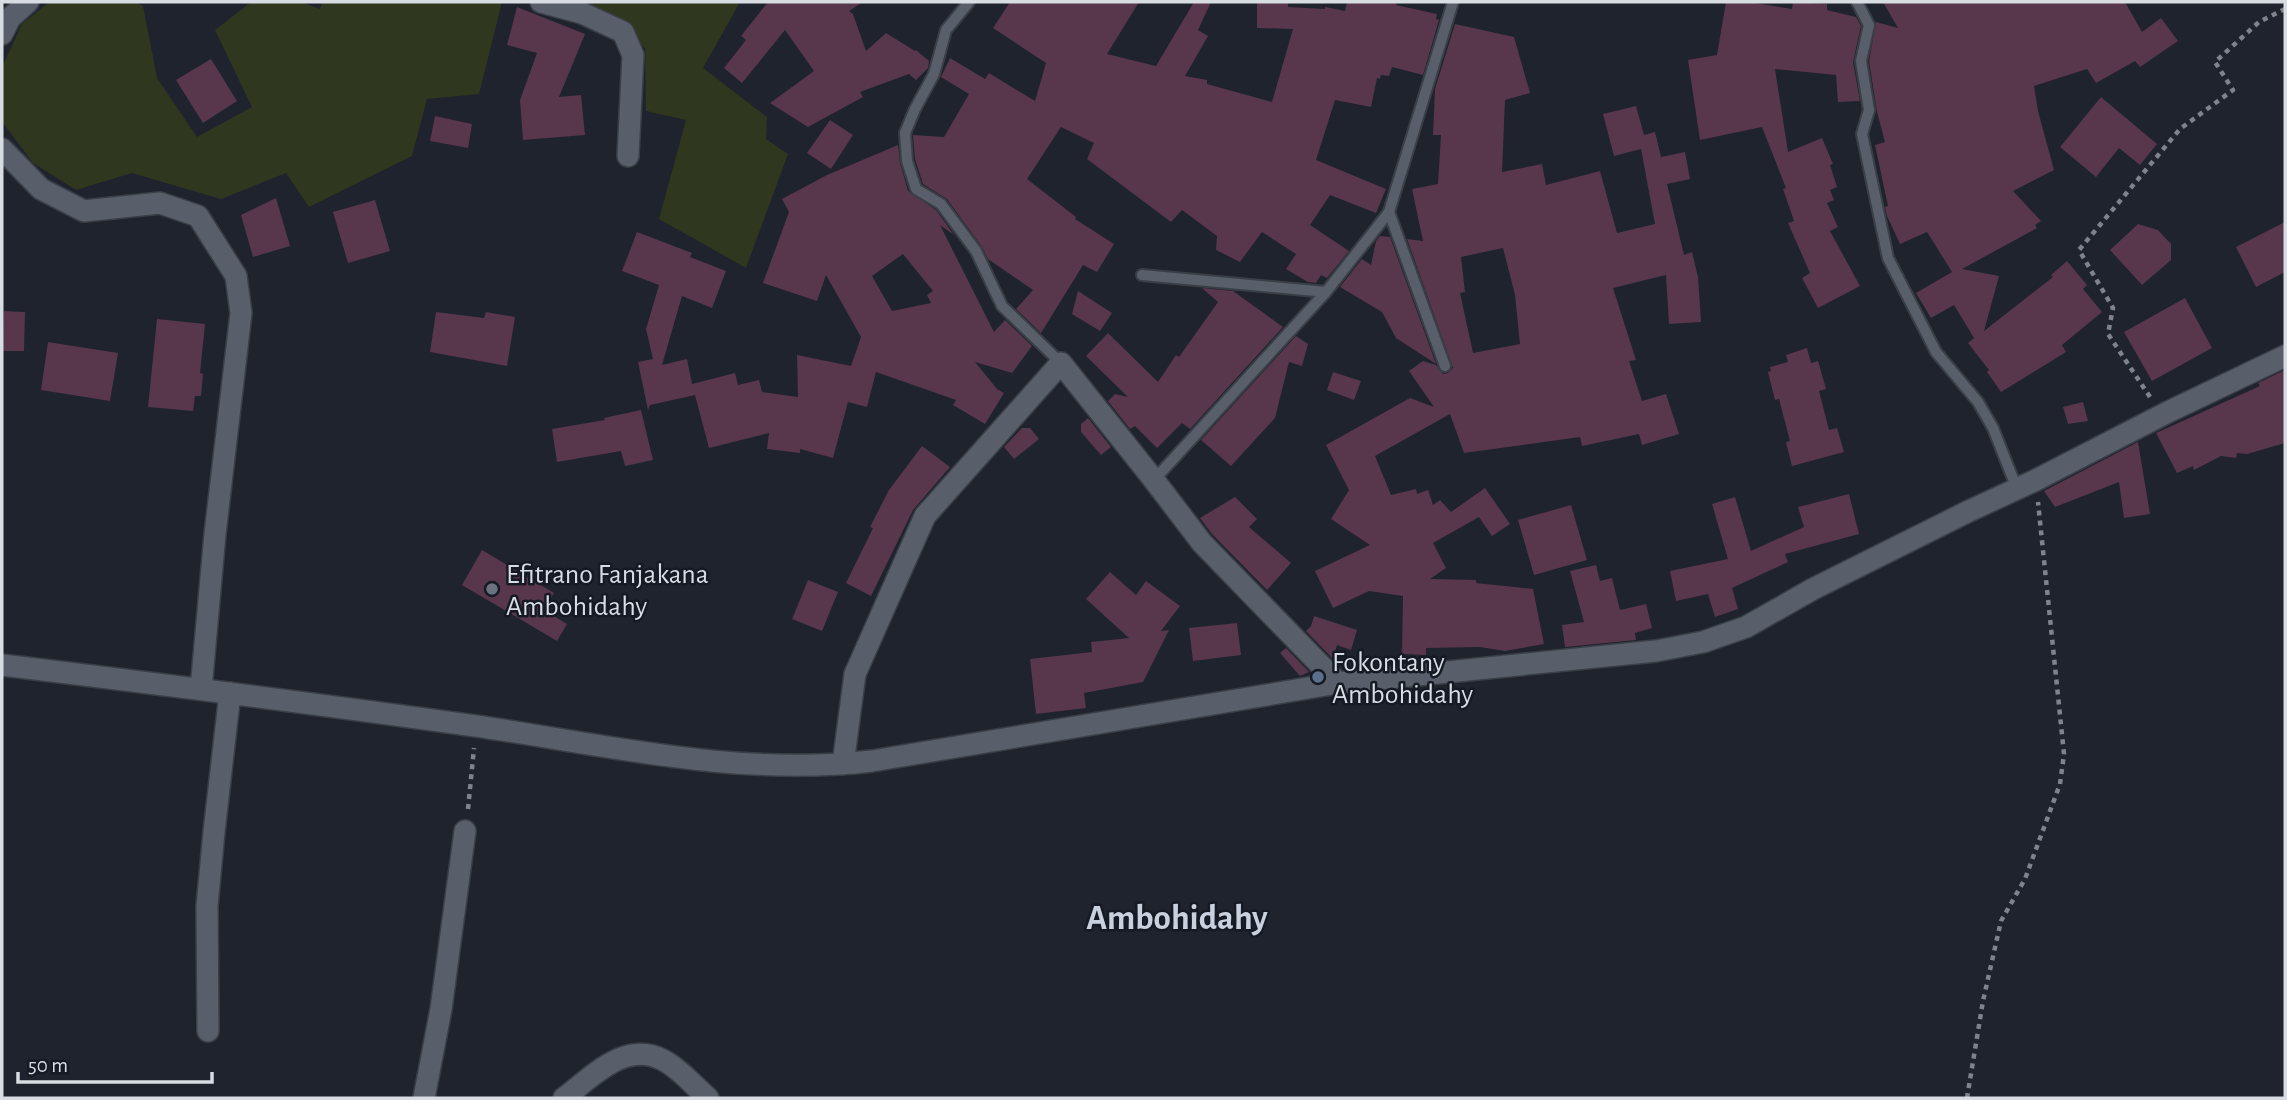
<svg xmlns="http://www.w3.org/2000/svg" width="2287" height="1100" font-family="'Alegreya Sans',sans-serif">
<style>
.green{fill:#30371f}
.building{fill:#58364c;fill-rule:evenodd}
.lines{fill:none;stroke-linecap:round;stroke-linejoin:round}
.lane-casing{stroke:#3a3f47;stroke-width:14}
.street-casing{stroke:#3a3f47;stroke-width:24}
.path{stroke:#7f838c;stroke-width:4.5;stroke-dasharray:5 5;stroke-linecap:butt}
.lane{stroke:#585f6b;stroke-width:10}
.street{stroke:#585f6b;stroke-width:21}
.worship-dot{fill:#6b7280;stroke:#151a24;stroke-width:2.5}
.service-dot{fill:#5c6f8a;stroke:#151a24;stroke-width:2.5}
.labels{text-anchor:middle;stroke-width:5;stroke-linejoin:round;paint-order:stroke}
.poi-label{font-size:28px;fill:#d8dce3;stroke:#151a24;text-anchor:start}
.district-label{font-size:35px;font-weight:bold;fill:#c9d0de;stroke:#151a24}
</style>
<rect width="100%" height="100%" fill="#1e232e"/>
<path class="green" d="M 49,2 L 136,2 L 143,6 L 157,78 L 197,137 L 252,107 L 215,30 L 251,2 L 301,2 L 320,9 L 322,2 L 502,2 L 479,94 L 427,99 L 412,156 L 309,207 L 286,173 L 221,199 L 132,173 L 76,190 L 33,163 L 3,123 L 2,115 L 2,67 L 22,24 Z
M 592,2 L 737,2 L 739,4 L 703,68 L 767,117 L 766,139 L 788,154 L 746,268 L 659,219 L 686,120 L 646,111 L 645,48 L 590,4 Z"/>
<path class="building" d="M 768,2 L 863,2 L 849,11 L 853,14 L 866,51 L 886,33 L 915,51 L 916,50 L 929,61 L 928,68 L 916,80 L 909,74 L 860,92 L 863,97 L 808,127 L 770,103 L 814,71 L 785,30 L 742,83 L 724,68 L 746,40 L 741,36 Z
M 1010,2 L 1139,2 L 1107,54 L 1156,66 L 1194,2 L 1211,2 L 1198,30 L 1208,36 L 1185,76 L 1207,80 L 1207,84 L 1272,102 L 1293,29 L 1257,28 L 1257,2 L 1288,2 L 1288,7 L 1325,9 L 1325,7 L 1345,11 L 1347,2 L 1397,2 L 1396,5 L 1437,14 L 1436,19 L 1439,20 L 1423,75 L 1392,67 L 1389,76 L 1381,75 L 1380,79 L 1377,78 L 1371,107 L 1335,100 L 1316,160 L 1386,189 L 1376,213 L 1330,195 L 1310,225 L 1349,251 L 1327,278 L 1321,275 L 1316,283 L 1308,282 L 1286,269 L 1296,254 L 1262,232 L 1240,262 L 1216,250 L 1217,236 L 1182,210 L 1171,222 L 1087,159 L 1094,143 L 1061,127 L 1027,179 L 1076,217 L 1075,219 L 1114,244 L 1097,272 L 1083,265 L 1041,333 L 1016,309 L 1033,290 L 988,259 L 982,247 L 947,199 L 923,184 L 915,159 L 913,135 L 944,137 L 969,94 L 941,77 L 950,58 L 985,79 L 989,73 L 1035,101 L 1046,63 L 993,28 Z
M 1726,2 L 1749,2 L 1792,9 L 1793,2 L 1827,4 L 1827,10 L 1856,17 L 1861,26 L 1853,62 L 1860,101 L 1838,102 L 1836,75 L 1775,69 L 1788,152 L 1822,138 L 1833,164 L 1830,165 L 1837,187 L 1830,190 L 1834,200 L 1827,203 L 1838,227 L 1830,231 L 1860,286 L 1818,308 L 1802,278 L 1810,273 L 1788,223 L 1794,221 L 1783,189 L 1786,188 L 1762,127 L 1700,140 L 1688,60 L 1717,55 Z
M 1883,2 L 2125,2 L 2142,32 L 2161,18 L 2178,41 L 2140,67 L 2135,61 L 2096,83 L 2087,69 L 2034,86 L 2038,111 L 2054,170 L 2013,191 L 2041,221 L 2035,225 L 2037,228 L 1962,269 L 1999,276 L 1984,331 L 2053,277 L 2051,275 L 2067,261 L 2087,285 L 2083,289 L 2102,312 L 2062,345 L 2066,352 L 2001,392 L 1987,372 L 1989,370 L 1968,343 L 1974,338 L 1954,305 L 1931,318 L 1916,293 L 1952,272 L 1927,232 L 1900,244 L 1887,216 L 1885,207 L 1888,206 L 1875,145 L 1885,142 L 1877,112 L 1869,61 L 1876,22 L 1898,28 Z
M 517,7 L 585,34 L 559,97 L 581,95 L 585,135 L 523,140 L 520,100 L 537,53 L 507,45 Z
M 1455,24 L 1514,37 L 1530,93 L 1505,100 L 1502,172 L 1542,164 L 1546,185 L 1600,171 L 1617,233 L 1655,224 L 1641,149 L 1614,156 L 1603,114 L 1636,106 L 1644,135 L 1655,132 L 1661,157 L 1685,152 L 1690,179 L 1667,184 L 1684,255 L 1692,252 L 1698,277 L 1701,322 L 1669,324 L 1666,275 L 1613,288 L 1636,360 L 1629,361 L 1642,401 L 1666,394 L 1679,434 L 1642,445 L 1639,434 L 1582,446 L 1580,437 L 1464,453 L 1450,414 L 1375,456 L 1391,495 L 1416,489 L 1417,494 L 1428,490 L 1433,505 L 1440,500 L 1451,512 L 1485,488 L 1510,524 L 1492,536 L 1479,517 L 1433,543 L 1446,568 L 1430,579 L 1476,580 L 1476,583 L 1533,589 L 1544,644 L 1505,651 L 1480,647 L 1426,648 L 1426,655 L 1402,654 L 1403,596 L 1369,591 L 1333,608 L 1315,571 L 1370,545 L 1331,519 L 1349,490 L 1326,445 L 1410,398 L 1434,407 L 1409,371 L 1423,361 L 1436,365 L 1443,374 L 1448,373 L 1453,368 L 1407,239 L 1423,241 L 1412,189 L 1438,184 L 1441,135 L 1433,135 L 1435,89 ZM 1503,248 L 1515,295 L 1520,344 L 1473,353 L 1460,293 L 1465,292 L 1461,257 Z
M 211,59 L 237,101 L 203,123 L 176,80 Z
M 2101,97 L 2157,144 L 2140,165 L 2119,148 L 2096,177 L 2060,147 Z
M 435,116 L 472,124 L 468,148 L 430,141 Z
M 830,120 L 853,135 L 831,169 L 807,153 Z
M 898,145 L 900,163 L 908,191 L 936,210 L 954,235 L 940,225 L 994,332 L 1005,320 L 1032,346 L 1012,373 L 975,362 L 997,389 L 1004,393 L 985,424 L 953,405 L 956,400 L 876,372 L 867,407 L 848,402 L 833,458 L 800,449 L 800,453 L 767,449 L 769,433 L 709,448 L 695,395 L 650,405 L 648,410 L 638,362 L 653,359 L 646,329 L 659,285 L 622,271 L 637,232 L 692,253 L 690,257 L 726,271 L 712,308 L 682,296 L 662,365 L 687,359 L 692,384 L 735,373 L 738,385 L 759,380 L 762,392 L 798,397 L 797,355 L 851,366 L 861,337 L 826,275 L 817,301 L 763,283 L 789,212 L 782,199 L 827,175 ZM 903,254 L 933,291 L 927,295 L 931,303 L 892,311 L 872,276 Z
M 276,198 L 290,246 L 253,257 L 241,215 Z
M 375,200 L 390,251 L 348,263 L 333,212 Z
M 2285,222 L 2285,272 L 2256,287 L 2236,247 Z
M 2138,224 L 2158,230 L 2171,244 L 2171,260 L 2142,285 L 2110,250 Z
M 1380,236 L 1390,237 L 1436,364 L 1396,338 L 1382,312 L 1340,287 L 1362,259 L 1371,265 L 1376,241 Z
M 1202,288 L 1233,291 L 1283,327 L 1190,429 L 1182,423 L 1157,448 L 1135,426 L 1130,429 L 1108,401 L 1115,394 L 1128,397 L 1086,356 L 1108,333 L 1158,382 L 1176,355 L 1179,357 L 1218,302 Z
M 1078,291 L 1112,313 L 1100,331 L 1072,314 Z
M 2185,298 L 2212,348 L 2152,381 L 2124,332 Z
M 4,311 L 25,312 L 24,351 L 3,351 Z
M 436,312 L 484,318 L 486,312 L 515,317 L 507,366 L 430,352 Z
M 157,319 L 205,324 L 200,373 L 203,374 L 201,396 L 195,396 L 193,411 L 148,407 Z
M 1296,336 L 1308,344 L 1302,366 L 1289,362 L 1275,418 L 1231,466 L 1201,440 Z
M 48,342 L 118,353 L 110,401 L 41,390 Z
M 1807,348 L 1811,363 L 1818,361 L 1826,389 L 1819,391 L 1829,430 L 1837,428 L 1844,452 L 1792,466 L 1786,442 L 1790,441 L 1779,399 L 1775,400 L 1768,372 L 1771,371 L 1770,367 L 1788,362 L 1786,355 Z
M 2285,370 L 2285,443 L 2247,454 L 2237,453 L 2236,458 L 2221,456 L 2194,470 L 2193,466 L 2177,473 L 2156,433 L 2260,386 L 2258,383 Z
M 1333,372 L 1361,381 L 1354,400 L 1327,390 Z
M 2083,402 L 2088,421 L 2068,424 L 2063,407 Z
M 641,410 L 653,460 L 625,466 L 621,451 L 557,462 L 552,429 L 605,420 L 604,418 Z
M 1088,418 L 1111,447 L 1101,455 L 1081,432 L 1081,424 Z
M 1022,428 L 1030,428 L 1039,439 L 1014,459 L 1004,447 Z
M 2138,442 L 2150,514 L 2124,518 L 2119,482 L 2055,507 L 2044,491 Z
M 922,446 L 950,467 L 913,510 L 871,596 L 846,583 L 873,528 L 870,527 L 889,490 Z
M 1849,494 L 1859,534 L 1785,554 L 1788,562 L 1732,588 L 1738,609 L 1715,617 L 1708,594 L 1676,601 L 1670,571 L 1728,559 L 1712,504 L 1735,497 L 1751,551 L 1804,527 L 1798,507 Z
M 1235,497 L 1257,519 L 1249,527 L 1291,563 L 1267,590 L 1212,534 L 1200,518 Z
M 1571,505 L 1587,560 L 1534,575 L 1518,520 Z
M 482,550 L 554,593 L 544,610 L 567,624 L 557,641 L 462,585 Z
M 1596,565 L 1600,581 L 1612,578 L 1620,610 L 1646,604 L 1652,628 L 1635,633 L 1636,640 L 1565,647 L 1562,625 L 1584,622 L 1570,571 Z
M 1110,572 L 1136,595 L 1146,581 L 1180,606 L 1161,631 L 1169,630 L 1143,682 L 1084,693 L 1086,708 L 1036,714 L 1030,659 L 1092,652 L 1091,642 L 1129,638 L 1086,599 Z
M 808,580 L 838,592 L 822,631 L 792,619 Z
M 1314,616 L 1357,630 L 1351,650 L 1337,645 L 1333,659 L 1306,631 L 1311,626 Z
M 1237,623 L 1241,655 L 1193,661 L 1189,628 Z
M 1286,648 L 1309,672 L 1300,676 L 1280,653 Z"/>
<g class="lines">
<defs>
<path id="lane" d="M 969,2 L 946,30 L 934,74 L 915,109 L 905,133 L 907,161 L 916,189 L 941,204 L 976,251 L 1002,306 L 1061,363
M 1857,2 L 1869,25 L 1861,61 L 1869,110 L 1862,134 L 1888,258 L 1936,352 L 1978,402 L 1993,428 L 2017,489
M 1389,212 L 1445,366
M 1142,275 L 1326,292
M 1154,480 L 1326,292 L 1389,212 L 1453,2"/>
<path id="street" d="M 541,2 L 582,13 L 623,32 L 633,55 L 628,156
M 2,34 L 10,18 L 28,2
M 2,149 L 41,189 L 84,211 L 160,203 L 198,216 L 236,276 L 241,313 L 215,534 L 201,689
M 2,665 C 160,684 318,704 476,726 C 606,745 739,777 872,761 L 1338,683 L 1656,651 L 1703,642 L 1746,627 L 1813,589 L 1967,512 L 2036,480 L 2168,412 L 2285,356
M 843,764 L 855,674 L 925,516 L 1061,363 L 1154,480 L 1202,543 L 1338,683
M 208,1031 L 207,906 L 214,832 L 230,693
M 424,1098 L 441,1009 L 465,831
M 564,1098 C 592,1077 625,1040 663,1060 C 679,1068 694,1086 708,1098"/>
</defs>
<use href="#lane" class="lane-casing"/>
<use href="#street" class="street-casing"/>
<path class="path" d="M 2150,397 L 2108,334 L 2113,308 L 2079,250 L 2180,129 L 2233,90 L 2215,62 L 2259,22 L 2285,9
M 468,809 L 474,748
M 1967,1098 L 1983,1001 L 2001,921 L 2025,879 L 2060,784 L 2064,754 L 2038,502"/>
<use href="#lane" class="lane"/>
<use href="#street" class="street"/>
</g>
<circle class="worship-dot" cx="492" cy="589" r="7"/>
<circle class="service-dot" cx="1318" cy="677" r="7"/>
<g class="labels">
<g class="poi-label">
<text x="506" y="583">Efitrano Fanjakana<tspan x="506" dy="32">Ambohidahy</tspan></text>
<text x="1332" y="671">Fokontany<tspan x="1332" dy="32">Ambohidahy</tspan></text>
</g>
<g class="district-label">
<text x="1177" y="929">Ambohidahy</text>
</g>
</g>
<rect width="2287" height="1100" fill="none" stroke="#d8dce3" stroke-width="7"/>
<path d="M18 1072v10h194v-10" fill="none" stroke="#d8dce3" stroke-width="3.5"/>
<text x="28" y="1072" font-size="21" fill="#d8dce3" stroke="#151a24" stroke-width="5" paint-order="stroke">50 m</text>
</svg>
